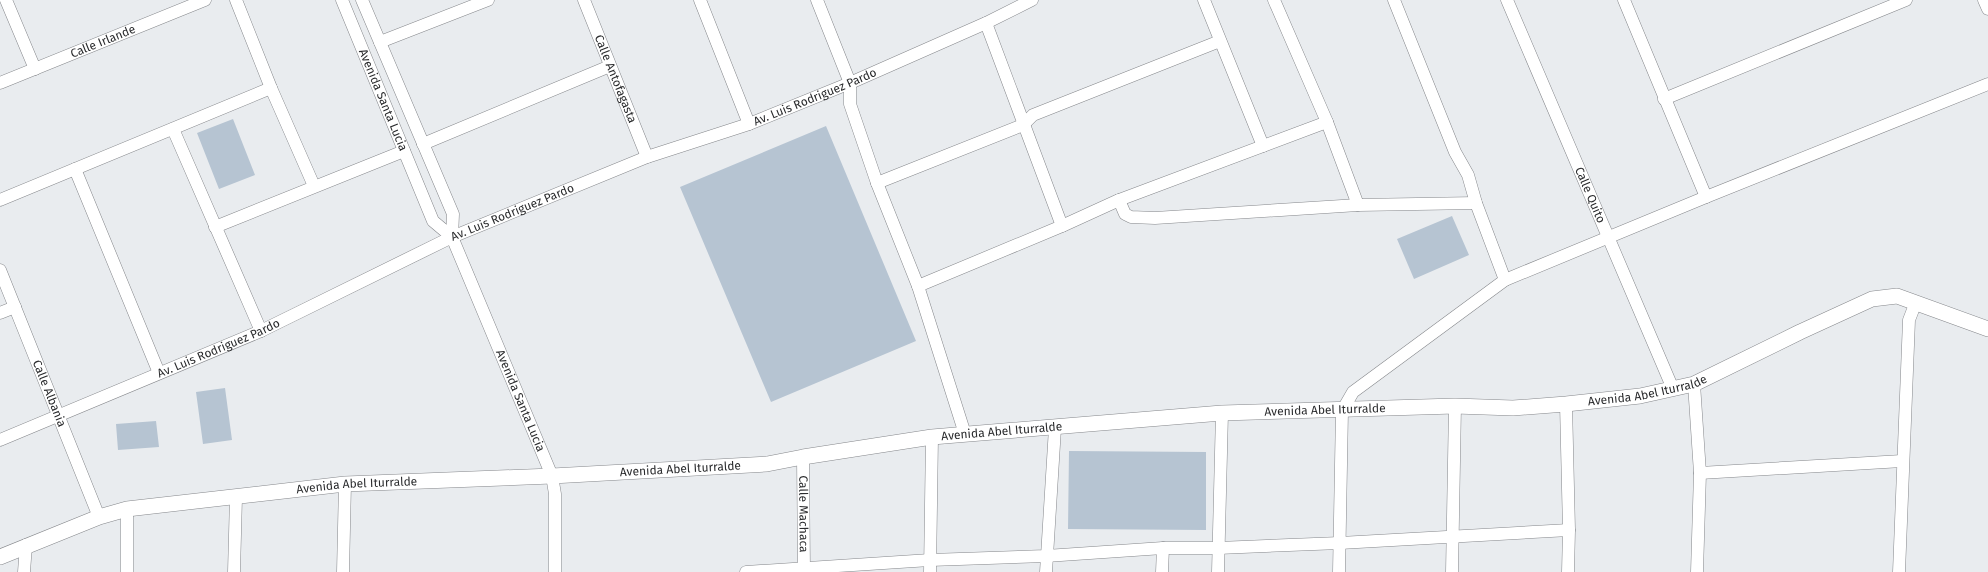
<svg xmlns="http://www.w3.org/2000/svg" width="1988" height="572" font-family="'Fira Sans',sans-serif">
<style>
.garden{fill:#b6c4d2}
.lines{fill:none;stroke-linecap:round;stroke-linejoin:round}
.minor-casing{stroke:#85878b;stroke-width:13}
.tertiary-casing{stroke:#85878b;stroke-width:16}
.minor{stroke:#fff;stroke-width:12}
.tertiary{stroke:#fff;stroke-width:15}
.labels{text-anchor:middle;stroke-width:3.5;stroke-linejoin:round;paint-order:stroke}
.street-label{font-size:12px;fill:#2a2b2d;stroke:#fff}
</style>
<rect width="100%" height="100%" fill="#e9ecef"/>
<path class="garden" d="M 233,119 L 255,175 L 219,189 L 197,133 Z
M 826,126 L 916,341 L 771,402 L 680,187 Z
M 1452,216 L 1469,255 L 1414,279 L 1397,239 Z
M 225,388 L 232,440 L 203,444 L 196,392 Z
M 156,421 L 159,447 L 118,450 L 116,424 Z
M 1069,451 L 1206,452 L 1206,530 L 1068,529 Z"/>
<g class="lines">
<defs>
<g id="minor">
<path d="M 6,0 L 35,69"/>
<path d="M 236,0 L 271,88 L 314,186"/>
<path id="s1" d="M 342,0 L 433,221 L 452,237"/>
<path id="s2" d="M 362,0 L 453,214 L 452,237 L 552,476 L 555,494 L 555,572"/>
<path id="s3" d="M 584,0 L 647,157"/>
<path d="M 700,0 L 749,124"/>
<path d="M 817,0 L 850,83 L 850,104 L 877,183 L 918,286 L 965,434"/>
<path d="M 1204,0 L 1263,146"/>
<path d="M 1274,0 L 1327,122 L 1358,205"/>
<path d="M 1394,0 L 1455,152 L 1468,175 L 1476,203 L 1505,280"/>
<path id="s4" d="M 1507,0 L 1673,389"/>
<path d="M 1624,0 L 1706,197"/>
<path d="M 1984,0 L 1988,9"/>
<path d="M 986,23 L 1062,226"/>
<path d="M 380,42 L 488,0"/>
<path id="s5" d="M 0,83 L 205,0"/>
<path d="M 1664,99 L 1906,0"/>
<path d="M 173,129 L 261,331"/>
<path d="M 423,144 L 610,66"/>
<path d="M 75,169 L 159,373"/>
<path d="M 877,183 L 1023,125 L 1033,115 L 1220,41"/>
<path d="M 0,200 L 271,88"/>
<path d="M 1119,200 L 1125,214 L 1131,217 L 1155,218 L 1358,205 L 1476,203"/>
<path d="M 215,227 L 404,151"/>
<path id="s6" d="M 0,270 L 99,517"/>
<path d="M 918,286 L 1062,226 L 1119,200 L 1327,122"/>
<path d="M 0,313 L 15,307"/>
<path d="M 1694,384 L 1700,473 L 1697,572"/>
<path d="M 1566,404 L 1569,530 L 1568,572"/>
<path id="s7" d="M 0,440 L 261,331 L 452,237 L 647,157 L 749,124 L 850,83 L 986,23 L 1032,0"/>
<path id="s8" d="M 803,457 L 804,572"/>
<path d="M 1700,473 L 1902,461"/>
<path d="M 24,572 L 26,545"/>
<path d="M 127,572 L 127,509"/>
<path d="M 234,572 L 236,497"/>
<path d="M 343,572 L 345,484"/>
<path d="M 746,572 L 930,560 L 1046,556 L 1163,548 L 1218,548 L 1340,543 L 1569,530"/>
<path d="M 930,572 L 932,437"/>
<path d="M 1046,572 L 1055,428"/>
<path d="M 1162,572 L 1163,548"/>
<path d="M 1218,572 L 1222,413"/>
<path d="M 1339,572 L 1342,411 L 1353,392 L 1505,280 L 1706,197 L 1988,84"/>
<path d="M 1452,572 L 1455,406"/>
<path d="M 1899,572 L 1909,320 L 1916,302"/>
</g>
<g id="tertiary">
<path id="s9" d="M 0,557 L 99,517 L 127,509 L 345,484 L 552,476 L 767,464 L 803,457 L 932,437 L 1222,413 L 1455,406 L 1513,408 L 1566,404 L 1640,396 L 1694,384 L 1800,332 L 1872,299 L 1897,296 L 1988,329"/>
</g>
</defs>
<use href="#minor" class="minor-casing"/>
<use href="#tertiary" class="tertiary-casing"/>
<use href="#minor" class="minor"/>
<use href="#tertiary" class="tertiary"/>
</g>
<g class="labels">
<g class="street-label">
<text dy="4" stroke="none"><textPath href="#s5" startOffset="111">Calle Irlande</textPath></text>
<text dy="4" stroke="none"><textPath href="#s3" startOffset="85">Calle Antofagasta</textPath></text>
<text dy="4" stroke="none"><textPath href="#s7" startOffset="885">Av. Luis Rodriguez Pardo</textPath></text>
<text dy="4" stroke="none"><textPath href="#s1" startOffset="108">Avenida Santa Lucia</textPath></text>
<text dy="4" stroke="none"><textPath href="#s4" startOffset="212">Calle Quito</textPath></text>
<text dy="4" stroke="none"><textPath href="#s7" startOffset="561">Av. Luis Rodriguez Pardo</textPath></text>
<text dy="4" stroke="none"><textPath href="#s7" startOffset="237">Av. Luis Rodriguez Pardo</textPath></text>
<text dy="4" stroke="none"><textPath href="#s9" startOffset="1663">Avenida Abel Iturralde</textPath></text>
<text dy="4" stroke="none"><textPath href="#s6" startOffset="133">Calle Albania</textPath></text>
<text dy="4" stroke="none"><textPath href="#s2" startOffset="433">Avenida Santa Lucia</textPath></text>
<text dy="4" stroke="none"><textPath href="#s9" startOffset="1339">Avenida Abel Iturralde</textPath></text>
<text dy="4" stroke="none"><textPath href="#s9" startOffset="1015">Avenida Abel Iturralde</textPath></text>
<text dy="4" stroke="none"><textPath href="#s9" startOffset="691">Avenida Abel Iturralde</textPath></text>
<text dy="4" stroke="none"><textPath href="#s9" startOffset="367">Avenida Abel Iturralde</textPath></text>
<text dy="4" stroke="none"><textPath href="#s8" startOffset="57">Calle Machaca</textPath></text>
</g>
</g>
</svg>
